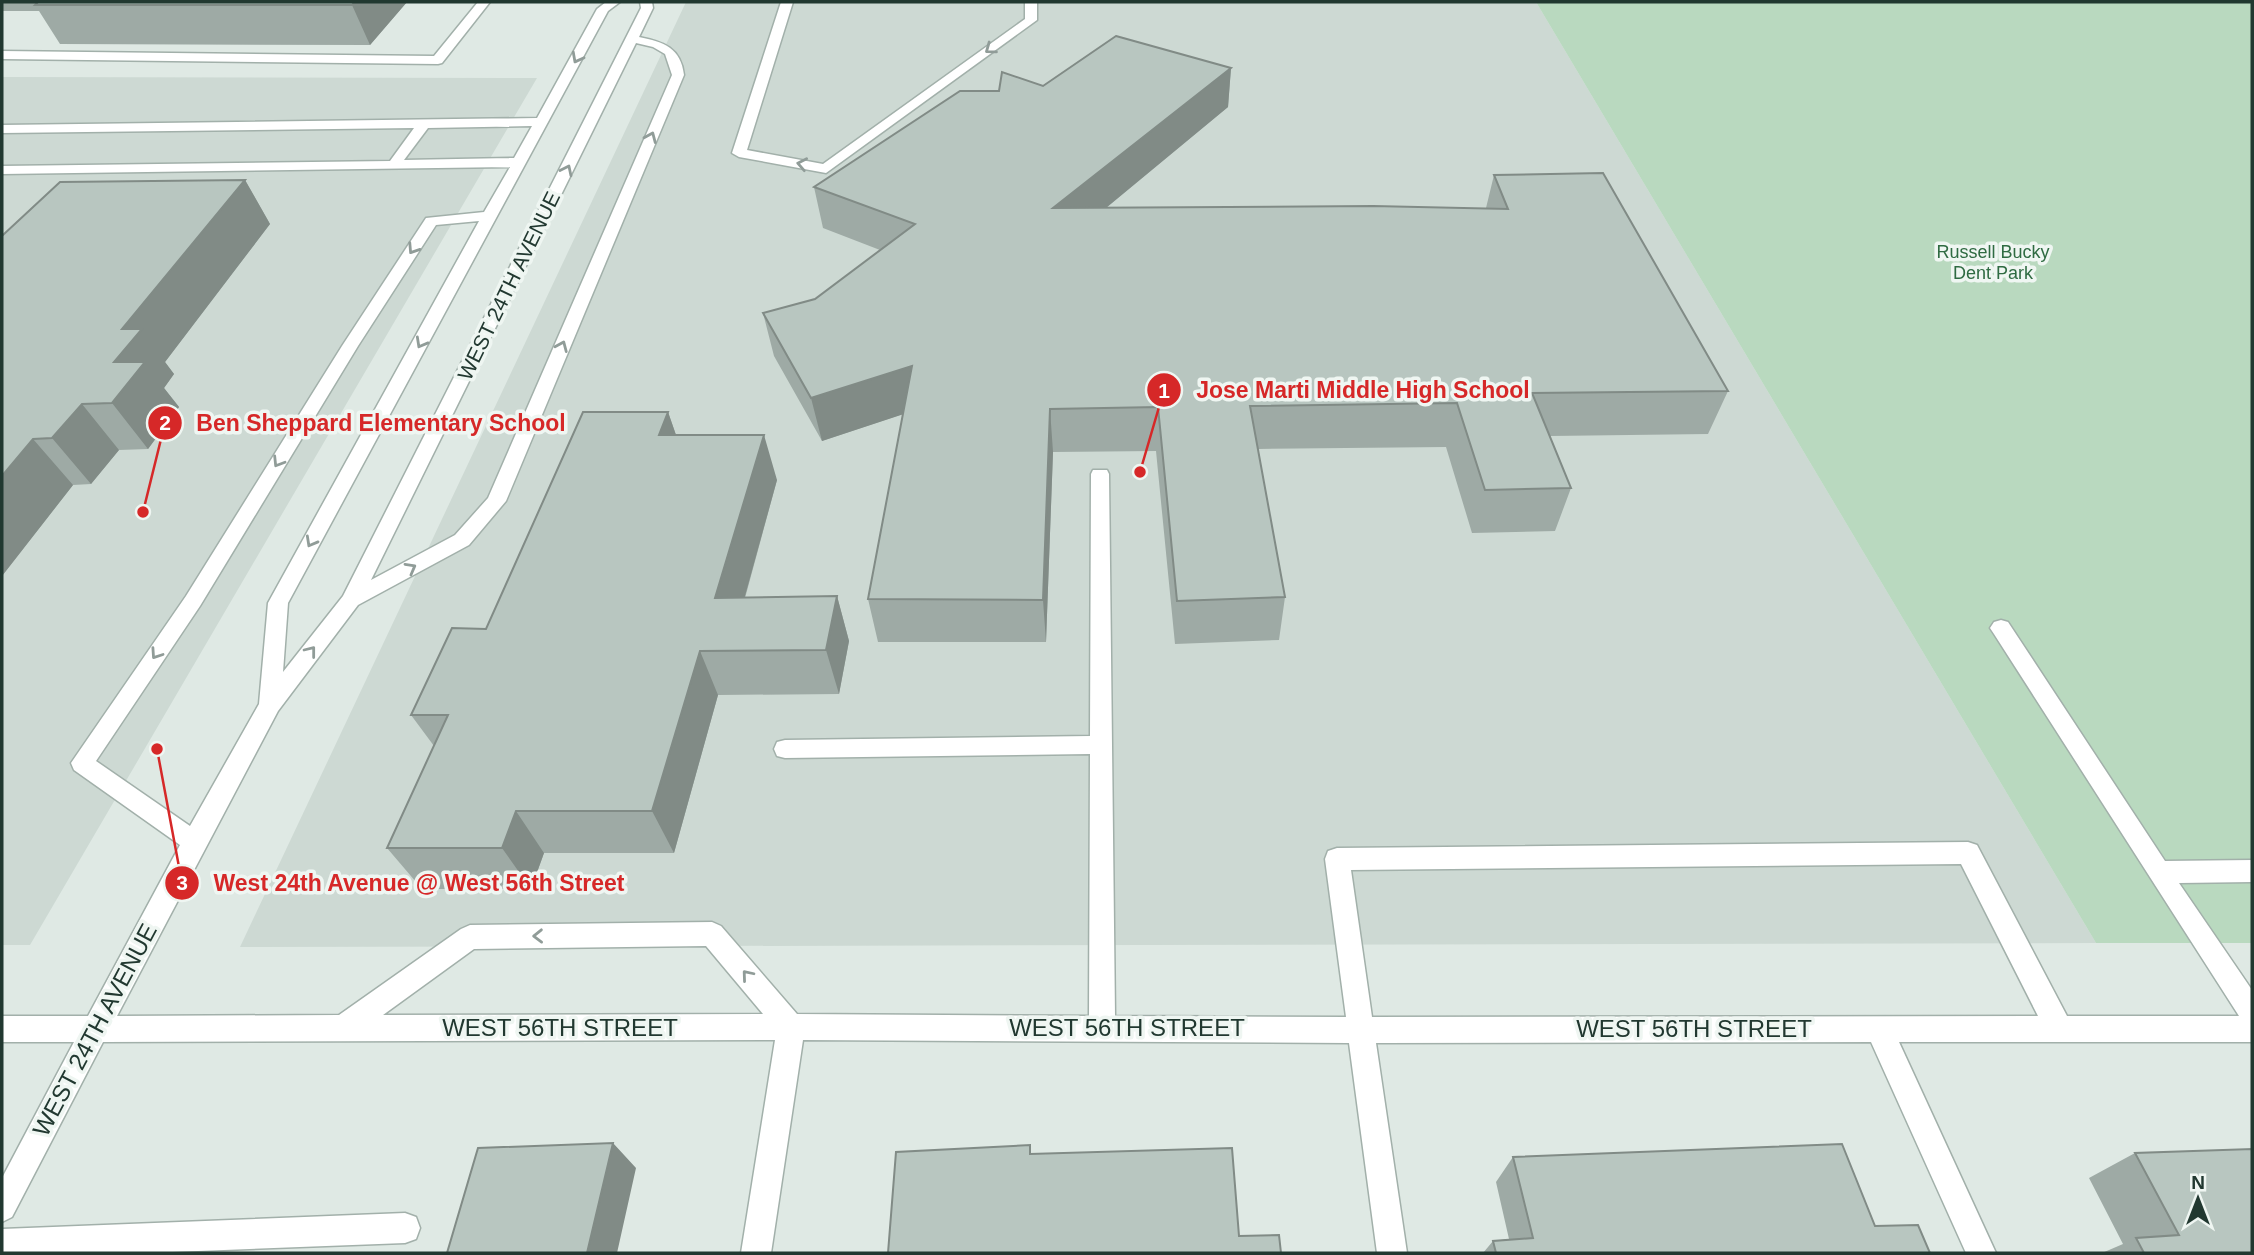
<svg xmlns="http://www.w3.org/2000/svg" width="2254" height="1255" font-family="Helvetica,sans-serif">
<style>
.built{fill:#cdd9d3}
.green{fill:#b9d9bf}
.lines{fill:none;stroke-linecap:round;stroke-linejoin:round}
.minor-casing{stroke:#a2b0aa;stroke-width:3}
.minor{fill:#fff;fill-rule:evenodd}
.wall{fill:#9eaaa5}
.shaded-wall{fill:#818b86}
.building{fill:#b8c6c0;stroke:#818b86;stroke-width:2}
.oneway{stroke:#909c98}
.labels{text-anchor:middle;stroke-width:7;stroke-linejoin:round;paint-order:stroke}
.far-park-label{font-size:18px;fill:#2f6b42;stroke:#eff6f2}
.street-label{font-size:21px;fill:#213830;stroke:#eff6f2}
.near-street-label{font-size:24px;fill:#213830;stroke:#eff6f2}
.leader{fill:none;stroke:#d62828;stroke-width:2.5}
.callout-dot{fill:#d62828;stroke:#eff6f2;stroke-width:2.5}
.mark-label{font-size:21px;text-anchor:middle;font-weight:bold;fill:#fff}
.callout-label{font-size:23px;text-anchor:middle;font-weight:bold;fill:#d62828;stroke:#eff6f2;stroke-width:7;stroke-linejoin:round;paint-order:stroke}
</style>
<rect width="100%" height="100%" fill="#dfe9e4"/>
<path class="built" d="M 686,2 L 1536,2 L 2096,943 L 240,947 Z
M 2,77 L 537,78 L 30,945 L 2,945 Z"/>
<path class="green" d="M 1536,2 L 2252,2 L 2252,943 L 2096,943 Z"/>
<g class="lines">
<defs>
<path id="minor" d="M 478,2 L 490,2 L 442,63 L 438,64 L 2,59 L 2,51 L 434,56 Z
M 606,2 L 620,2 L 608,11 L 288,603 L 283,672 L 343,596 L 641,8 L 640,2 L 652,2 L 653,8 L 639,37 C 664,42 681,48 684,75 L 506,501 L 469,545 L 358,605 L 278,711 L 117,1016 L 339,1015 L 461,929 L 470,925 L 712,922 L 721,926 L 797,1014 L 1089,1016 L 1090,754 L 785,758 L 777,756 L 774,749 L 777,742 L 785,740 L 1090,736 L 1091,474 L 1093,470 L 1107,470 L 1109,474 L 1115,1016 L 1346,1017 L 1325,859 L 1328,851 L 1337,848 L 1968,842 L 1977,845 L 2067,1016 L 2239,1016 L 1994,634 L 1990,628 L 1994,622 L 2001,620 L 2008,622 L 2165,861 L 2252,860 L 2252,882 L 2179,883 L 2252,990 L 2252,1042 L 1899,1042 L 1996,1253 L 1966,1253 L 1871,1042 L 1376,1043 L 1407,1253 L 1377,1253 L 1349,1043 L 803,1040 L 771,1253 L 741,1253 L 775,1040 L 103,1042 L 12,1217 L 2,1222 L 2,1178 L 74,1042 L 2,1042 L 2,1016 L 88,1016 L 180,845 L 74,770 L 71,763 L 186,596 L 342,346 L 426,218 L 484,212 L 510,167 L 2,174 L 2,166 L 390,161 L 414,128 L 2,133 L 2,125 L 537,118 L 597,9 ZM 636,43 L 653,47 L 665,54 L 672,75 L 488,498 L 455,535 L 371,580 ZM 532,126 L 514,158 L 404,160 L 428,128 ZM 479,221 L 268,603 L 259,704 L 190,826 L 96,761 L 200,606 L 358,346 L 436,225 ZM 1961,864 L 2038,1016 L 1372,1017 L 1351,870 ZM 706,946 L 763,1014 L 383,1015 L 474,949 Z
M 781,2 L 793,2 L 747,150 L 823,164 L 1025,19 L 1025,2 L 1037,2 L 1037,20 L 826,173 L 739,157 L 732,153 Z
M 405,1213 L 416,1217 L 420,1228 L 416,1239 L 405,1243 L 147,1253 L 2,1253 L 2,1229 Z"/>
</defs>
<use href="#minor" class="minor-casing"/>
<use href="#minor" class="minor"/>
</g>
<path class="wall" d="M 2,2 L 407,2 L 370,45 L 60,44 L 39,11 L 2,11 Z
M 1231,68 L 1228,107 L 1106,208 L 1486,208 L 1494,175 L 1728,391 L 1708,434 L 1550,436 L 1571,488 L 1555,531 L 1472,533 L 1446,447 L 1258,449 L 1285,597 L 1279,640 L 1175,644 L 1156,451 L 1053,452 L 1046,642 L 878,642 L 868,599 L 903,414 L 822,441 L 774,356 L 763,313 L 815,299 L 880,250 L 823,228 L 814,187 L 999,91 Z
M 245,180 L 270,224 L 165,362 L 174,374 L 164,388 L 179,407 L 148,449 L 119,450 L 91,484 L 73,485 L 2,576 L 2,235 Z
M 668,412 L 676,435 L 777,480 L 745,598 L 837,596 L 849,641 L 839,694 L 718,695 L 674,853 L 544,853 L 531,889 L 422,889 L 387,848 L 434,746 L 411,715 L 486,629 Z
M 2135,1153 L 2252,1253 L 2102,1253 L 2123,1244 L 2089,1178 Z
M 1513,1157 L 1875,1226 L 1930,1253 L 1483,1253 L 1493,1241 L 1509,1239 L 1496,1182 Z"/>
<path class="shaded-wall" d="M 355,2 L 407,2 L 370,45 L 352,5 Z
M 1231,68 L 1228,107 L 1055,250 L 1053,208 Z
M 245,180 L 270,224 L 165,362 L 174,374 L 164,388 L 179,407 L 148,449 L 112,403 L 114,362 L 122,329 Z
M 912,366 L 919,409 L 822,441 L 811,398 Z
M 82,404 L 119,450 L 91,484 L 52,438 Z
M 1050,409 L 1053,452 L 1046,642 L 1043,600 Z
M 668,412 L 684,458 L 659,435 Z
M 764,435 L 777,480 L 732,643 L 715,598 Z
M 33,439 L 73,485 L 2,576 L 2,476 Z
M 837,596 L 849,641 L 839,694 L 826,650 Z
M 700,651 L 718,695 L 674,853 L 652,811 Z
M 516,811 L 544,853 L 531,889 L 502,848 Z
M 613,1143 L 636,1168 L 617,1253 L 587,1253 Z"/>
<path class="building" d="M 38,2 L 355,2 L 352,5 L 35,5 Z
M 1116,36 L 1231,68 L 1053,208 L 1373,206 L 1508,209 L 1494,175 L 1603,173 L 1728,391 L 1532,393 L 1571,488 L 1485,490 L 1457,403 L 1250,406 L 1285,597 L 1177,601 L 1158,407 L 1050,409 L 1043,600 L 868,599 L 912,366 L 811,398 L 763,313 L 815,299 L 915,224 L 814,187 L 960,91 L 999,91 L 1002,72 L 1043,86 Z
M 245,180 L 122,329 L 142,329 L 114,362 L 145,362 L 112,403 L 82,404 L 52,438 L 33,439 L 2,476 L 2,235 L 3,235 L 60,182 Z
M 583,412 L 668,412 L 659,435 L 764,435 L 715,598 L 837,596 L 826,650 L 700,651 L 652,811 L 516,811 L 502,848 L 387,848 L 448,715 L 411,715 L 452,628 L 486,629 Z
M 613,1143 L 587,1253 L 447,1253 L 478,1148 Z
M 1842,1144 L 1875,1226 L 1918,1225 L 1930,1253 L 1496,1253 L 1493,1241 L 1533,1238 L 1513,1157 Z
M 1030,1145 L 1030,1154 L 1232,1148 L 1239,1236 L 1279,1235 L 1281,1253 L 888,1253 L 896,1152 Z
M 2252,1149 L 2252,1253 L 2144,1253 L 2136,1238 L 2179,1235 L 2135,1153 Z"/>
<defs><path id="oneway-chevron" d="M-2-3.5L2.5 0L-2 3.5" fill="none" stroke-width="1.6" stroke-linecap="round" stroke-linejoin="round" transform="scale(1.75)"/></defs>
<g class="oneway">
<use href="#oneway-chevron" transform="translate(990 49) rotate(144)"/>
<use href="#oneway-chevron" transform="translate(577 58) rotate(118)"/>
<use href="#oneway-chevron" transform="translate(651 137) rotate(-67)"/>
<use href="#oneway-chevron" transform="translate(802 164) rotate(-169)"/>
<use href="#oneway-chevron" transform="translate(567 170) rotate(-64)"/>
<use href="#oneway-chevron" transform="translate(413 249) rotate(123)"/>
<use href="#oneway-chevron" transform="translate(421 343) rotate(119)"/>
<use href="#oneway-chevron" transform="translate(562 346) rotate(-67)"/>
<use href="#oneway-chevron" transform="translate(278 462) rotate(122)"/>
<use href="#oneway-chevron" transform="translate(311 542) rotate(119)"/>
<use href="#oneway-chevron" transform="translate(411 568) rotate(-29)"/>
<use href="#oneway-chevron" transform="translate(311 651) rotate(-52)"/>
<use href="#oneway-chevron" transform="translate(156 654) rotate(124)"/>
<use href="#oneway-chevron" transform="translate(538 936) rotate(179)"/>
<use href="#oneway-chevron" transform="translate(747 975) rotate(-130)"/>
</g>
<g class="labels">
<g class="far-park-label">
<text x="1993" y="258">Russell Bucky<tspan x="1993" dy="21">Dent Park</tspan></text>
</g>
<g class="street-label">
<text transform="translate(509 286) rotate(-64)" y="7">WEST 24TH AVENUE</text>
</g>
<g class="near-street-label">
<text x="560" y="1036">WEST 56TH STREET</text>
<text x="1127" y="1036">WEST 56TH STREET</text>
<text x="1694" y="1037">WEST 56TH STREET</text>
<text transform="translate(95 1030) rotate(-62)" y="8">WEST 24TH AVENUE</text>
</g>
</g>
<path class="leader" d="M1140 472L1164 390M143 512L165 423M157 749L182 883"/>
<g class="callout-dot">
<circle cx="1140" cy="472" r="7"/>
<circle cx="143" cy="512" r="7"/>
<circle cx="157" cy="749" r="7"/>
<circle cx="1164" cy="390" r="18"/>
<circle cx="165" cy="423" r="18"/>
<circle cx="182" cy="883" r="18"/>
</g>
<g class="mark-label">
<text x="1164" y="398">1</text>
<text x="165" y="430">2</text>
<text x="182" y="890">3</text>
</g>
<g class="callout-label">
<text x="1363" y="398">Jose Marti Middle High School</text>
<text x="381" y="431">Ben Sheppard Elementary School</text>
<text x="419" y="891">West 24th Avenue @ West 56th Street</text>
</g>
<rect width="2254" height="1255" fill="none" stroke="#213830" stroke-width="7"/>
<g transform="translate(2198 1199)" stroke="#eff6f2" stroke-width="5" paint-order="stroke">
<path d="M0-5L12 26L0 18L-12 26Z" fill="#213830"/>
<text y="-10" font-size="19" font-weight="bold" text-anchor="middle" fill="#213830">N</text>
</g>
</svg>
